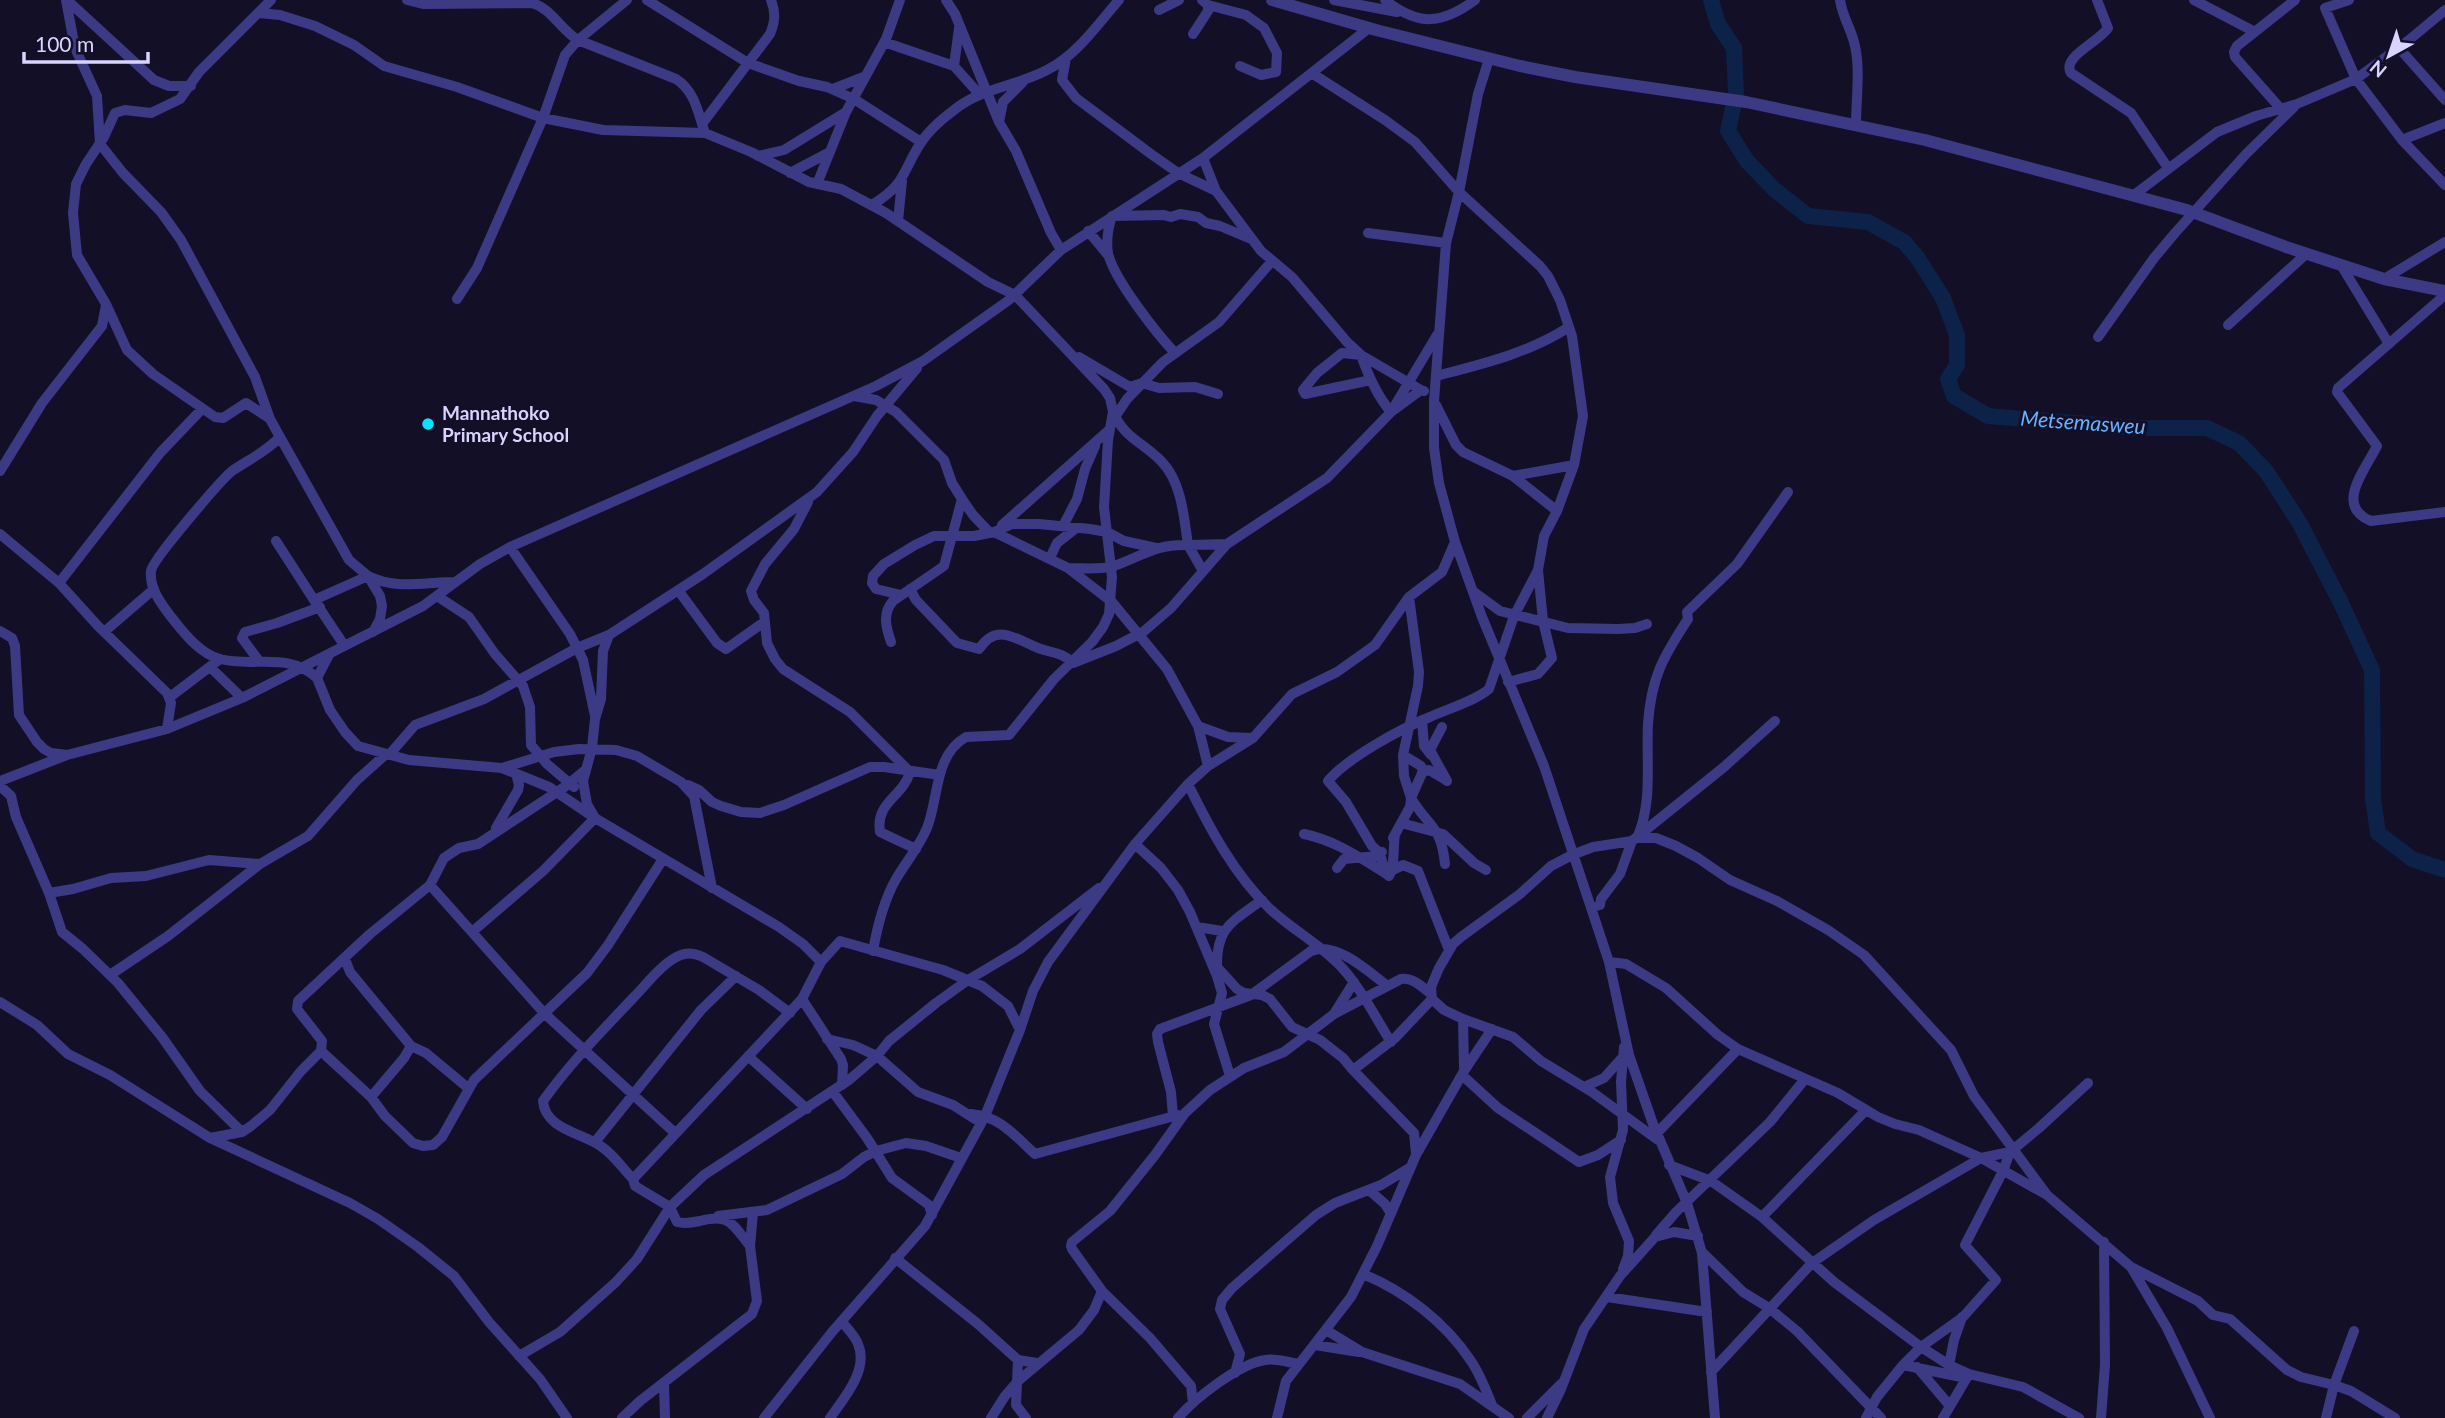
<svg xmlns="http://www.w3.org/2000/svg" width="2445" height="1418" font-family="Lato,sans-serif">
<style>
.lines{fill:none;stroke-linecap:round;stroke-linejoin:round}
.river{stroke:#0c2248;stroke-width:16}
.minor{stroke:#3d3a85;stroke-width:10}
.tertiary{stroke:#3d3a85;stroke-width:12}
.poi-dot{fill:#00e5ff;stroke:#130f26;stroke-width:2.5}
.labels{text-anchor:middle;stroke-width:6;stroke-linejoin:round;paint-order:stroke}
.poi-label{font-size:19px;font-weight:bold;fill:#d9d4ff;stroke:#130f26;text-anchor:start}
.water-label{font-size:21px;font-style:italic;fill:#62b6ff;stroke:#130f26}
</style>
<rect width="100%" height="100%" fill="#130f26"/>
<g class="lines">
<path class="river" d="M 1711,0 L 1718,24 L 1734,48 L 1736,94 L 1728,131 L 1747,161 L 1775,190 L 1808,216 L 1868,222 L 1904,242 L 1917,257 L 1943,298 L 1957,335 L 1957,365 L 1948,379 L 1954,396 L 1988,416 L 2137,428 L 2207,428 L 2239,443 L 2266,471 L 2299,522 L 2341,603 L 2372,670 L 2373,799 L 2378,833 L 2412,859 L 2445,870"/>
<path class="minor" d="M 66,0 L 75,48 L 97,96 L 100,144 L 123,173 L 161,212 L 181,240 L 255,377 L 270,419 L 280,437 L 349,560 L 368,576 L 380,596 L 382,606 L 380,619 L 373,632
M 67,0 L 154,80 L 169,86 L 191,86
M 407,0 L 423,4 L 532,3 C 551,8 561,30 578,40 L 676,79 C 695,91 698,113 705,133
M 647,0 L 748,63 L 799,81 L 827,87 L 854,99 L 921,142
M 946,0 L 955,14 L 999,122 L 1016,151 L 1051,233 L 1061,250
M 1334,0 L 1397,12
M 1385,0 C 1418,26 1441,25 1475,0
M 1840,0 C 1842,15 1850,27 1854,42 C 1861,67 1856,98 1856,125
M 2097,0 L 2108,28 C 2099,42 2061,57 2071,73 L 2131,113 L 2168,168
M 2194,0 L 2255,32
M 2349,0 L 2325,8 L 2356,79 L 2402,140 L 2445,185
M 1208,5 L 1246,15 L 1264,28 L 1277,53 L 1276,72 L 1261,75 L 1240,66
M 1159,10 L 1179,0
M 259,13 L 280,15 L 315,26 L 354,45 L 384,66 L 457,87 L 543,118 L 603,130 L 705,133 L 751,152 L 809,182 L 841,189 L 886,213 L 988,282 L 1015,295 L 1104,389 L 1110,398 L 1113,412 L 1108,440 L 1104,507 L 1112,577 L 1109,614 L 1103,627 L 1092,642 L 1054,679 L 1009,735 L 966,737 C 934,755 939,798 927,828 C 919,847 906,862 896,879 C 884,900 877,928 873,951
M 1193,34 L 1208,11 L 1208,5 L 1202,0
M 884,42 L 954,66 L 980,95
M 2399,48 L 2445,100
M 1066,58 L 1062,80 L 1076,98 L 1151,154 L 1178,173 L 1216,191 L 1261,251 L 1292,277 L 1347,342 L 1361,355 L 1421,390
M 1489,59 L 1478,94 L 1459,192 L 1446,243 L 1434,401 L 1434,448 L 1439,483 L 1455,542 L 1482,617 L 1544,766 L 1609,962 L 1629,1055 L 1653,1124 L 1687,1203 L 1702,1253 L 1715,1418
M 954,66 L 959,28
M 1313,74 L 1385,120 L 1415,142 L 1459,192 L 1540,266 L 1548,276 L 1560,300 L 1572,336 L 1583,416 L 1574,465 L 1557,511 L 1544,536 L 1538,570 L 1543,621 L 1552,658 L 1538,674 L 1508,682
M 833,89 L 866,76
M 2281,109 L 2235,57 L 2234,52 L 2237,46 L 2295,0
M 999,122 L 1003,102 L 1023,82
M 702,124 L 770,34 C 775,22 776,13 771,0
M 2402,140 L 2445,123
M 758,156 L 784,150 L 846,112
M 1203,158 L 1216,191
M 790,173 L 830,152
M 817,184 L 846,112 L 886,39 L 900,0
M 2134,195 L 2217,132 L 2256,116 L 2297,104 L 2356,79 L 2409,40 L 2445,10
M 872,205 C 906,184 901,174 920,144 C 928,131 942,119 954,110 C 981,88 1017,86 1047,70 C 1077,55 1097,25 1119,0
M 898,221 L 902,181
M 1088,231 L 1108,255
M 1368,233 L 1446,243
M 2341,265 L 2389,344
M 2384,279 L 2445,242
M 2445,295 L 2338,388 L 2337,392 L 2377,446 C 2365,470 2334,506 2371,521 L 2445,512
M 457,299 L 477,268 L 543,118 L 565,55 L 578,40 L 627,0
M 2228,325 L 2306,254
M 2098,337 L 2154,258 L 2175,233 L 2246,154 L 2294,107
M 1175,353 C 1157,334 1113,278 1108,253 C 1106,240 1108,228 1112,216 L 1164,215 L 1171,217 L 1180,214 L 1198,217 L 1206,223 L 1220,226 L 1251,239
M 1079,357 L 1130,387 L 1142,383 L 1159,388 L 1195,387 L 1218,394
M 1436,376 C 1482,364 1529,353 1569,327
M 1371,380 L 1305,394 L 1303,390 L 1317,373 L 1342,353 L 1361,355 C 1368,375 1377,396 1391,412 L 1421,390 L 1424,391
M 854,396 L 876,400 L 896,412 L 944,460 L 952,483 L 962,499 L 973,515 L 990,533
M 1436,405 L 1456,445 L 1463,452 L 1513,476 L 1557,511
M 1113,412 C 1124,438 1144,443 1162,462 C 1182,483 1184,518 1188,545 L 1227,544
M 1115,417 L 1127,399 L 1163,362 L 1219,322 L 1272,261
M 269,418 L 246,403 L 223,418 L 215,417 L 153,374 L 127,350 L 106,304 L 77,255 L 73,213 L 76,184 L 86,164 L 104,137 L 115,113 L 125,110 L 151,113 L 180,99 L 199,72 L 271,0
M 280,437 C 266,452 248,460 232,471 C 221,480 152,560 151,571 C 149,589 162,605 172,618 C 185,634 200,654 220,659 C 254,668 287,651 317,678
M 0,471 L 42,403 L 102,326 L 106,305
M 1513,476 L 1574,465
M 1788,492 L 1737,564 L 1687,612 L 1688,619 C 1663,657 1651,678 1648,724 C 1646,763 1653,802 1637,838 L 1656,838 L 1676,846 L 1698,858 L 1730,880 L 1777,901 L 1828,930 L 1864,955 L 1951,1050 L 1974,1096 L 2047,1195
M 808,502 L 794,529 L 765,564 L 751,591 L 754,600 L 764,613 L 767,643 L 775,659 L 783,669 L 850,712 L 910,772 C 903,797 875,802 880,832 L 916,849
M 1002,525 L 1109,430
M 1063,526 L 1077,499 L 1085,469 L 1095,446
M 994,532 L 1012,524 L 1039,524 L 1090,529 L 1107,532 L 1124,541 L 1156,548
M 0,534 L 59,583 L 98,626 L 167,693 L 171,703 L 167,729
M 276,541 L 314,600
M 510,547 L 570,634 L 583,660 L 595,716
M 1050,558 L 1057,543 L 1076,528
M 1069,568 C 1083,568 1100,570 1114,566 C 1143,556 1154,544 1188,545 L 1203,571
M 59,583 L 160,453 L 202,409
M 910,589 L 916,600 L 957,643 L 979,649 C 997,622 1015,639 1038,648 C 1051,653 1062,652 1073,663 L 1116,646 L 1143,632 L 1171,608 L 1227,544 L 1327,478 L 1391,412 L 1437,335
M 678,590 L 717,643 L 726,649 L 764,622
M 1474,592 L 1500,611 L 1568,628 L 1618,629 L 1635,628 L 1647,624
M 901,595 L 876,589 L 872,583 L 873,576 L 884,564 L 915,545 L 934,536 L 974,536 L 994,532 L 1068,568 L 1112,602 L 1167,669 L 1198,726 L 1208,766
M 437,596 L 469,617 L 495,654 L 523,686 L 530,707 L 531,745 L 547,764 L 574,787
M 0,631 L 12,638 L 15,646 L 19,715 L 37,742 L 44,749 L 51,753 L 67,755
M 104,632 L 154,589
M 891,642 C 886,628 882,613 893,601 L 944,566 L 962,499
M 344,645 L 314,600 L 368,576 C 396,590 423,582 454,582
M 330,653 L 317,678 L 330,710 L 345,732 L 358,746 L 409,760 L 502,768 L 549,787 L 595,818 L 779,927 L 803,944 L 821,962
M 259,661 L 242,638 L 245,632 L 277,623 L 320,607
M 210,667 L 242,698
M 170,697 L 220,659
M 1422,720 L 1424,746 L 1431,755
M 1198,726 L 1228,737 L 1253,738
M 1442,727 L 1430,750 L 1447,781
M 389,755 L 415,725 L 484,699 L 577,648 L 609,635
M 1403,755 L 1421,766 L 1423,771 L 1429,770 L 1446,780
M 502,768 L 554,752 L 579,749 L 616,750 L 637,756 L 681,782 L 694,796 L 712,888
M 584,771 L 566,786 L 478,844 L 459,848 L 444,858 L 430,885 L 544,1013 L 675,1133
M 1423,771 L 1411,798 C 1429,828 1441,825 1445,864
M 0,781 L 67,755 L 167,729 L 242,698 L 423,606 L 480,564 L 510,547 L 876,386 L 923,361 L 1009,300 L 1061,250 L 1203,158 L 1369,28
M 1188,784 C 1210,829 1234,874 1270,909 C 1294,931 1323,946 1344,970 C 1363,991 1376,1019 1391,1042
M 688,785 L 699,790 L 712,802 L 721,806 L 741,812 L 760,813 L 784,805 L 870,767 L 884,767 L 940,775
M 0,786 L 11,796 L 16,817 L 49,893 L 73,889 L 111,878 L 146,876 L 209,860 L 260,864 L 308,836 L 357,780 L 385,755
M 1401,823 L 1443,834 L 1474,863 L 1486,870
M 496,828 L 518,790 L 519,785 L 516,774
M 1304,834 C 1334,840 1359,857 1385,873
M 1395,834 C 1393,846 1395,867 1389,876 L 1385,873 L 1380,853 L 1372,846 L 1346,802 L 1328,781 C 1347,758 1402,728 1430,717 C 1447,709 1475,701 1489,689 L 1514,616 L 1538,570
M 1393,838 L 1410,807 L 1411,798 L 1404,776 L 1403,755 L 1418,686 L 1419,672 L 1409,597
M 1135,844 L 1161,868 L 1178,890 L 1190,912 L 1217,976 L 1222,993 L 1214,1024 L 1230,1076
M 1337,868 L 1344,859 L 1377,856 L 1382,852
M 1393,870 L 1403,865 L 1418,871 L 1449,950
M 49,893 L 62,932 L 83,949 L 118,983 L 162,1037 L 200,1091 L 242,1132
M 1592,907 L 1600,905 L 1601,899 L 1620,874 L 1632,841
M 1197,927 L 1222,931
M 472,932 L 543,871 L 595,818 L 587,804 L 583,781 L 592,748 L 595,719 L 601,699 L 603,651 L 609,635 L 703,574 L 817,492 L 853,452 L 877,416 L 917,368
M 345,959 L 350,972 L 411,1046 L 404,1058 L 371,1097 L 385,1116 L 413,1143 L 423,1146 L 433,1145 L 442,1137 L 474,1080 L 587,973 L 608,945 L 663,859
M 1609,962 L 1626,964 L 1666,988 L 1718,1035 L 1738,1049 L 1838,1093 L 1878,1117 L 1895,1124 L 1919,1130 L 1981,1158 L 2047,1195 L 2131,1267 L 2198,1301 L 2213,1315 L 2230,1319 L 2287,1370 L 2301,1377 L 2334,1385 L 2326,1418
M 1217,968 C 1216,927 1232,922 1262,900
M 1218,968 L 1237,989 L 1244,993 L 1262,995 L 1270,999 L 1292,1027 L 1320,1040 L 1343,1058 L 1353,1070
M 110,975 L 168,936 L 260,864
M 0,1002 L 37,1025 L 68,1054 L 110,1075 L 210,1138 L 350,1203 L 378,1219 L 418,1247 L 454,1276 L 489,1322 L 540,1379 L 567,1418
M 1334,1014 L 1354,982
M 1463,1019 L 1464,1068
M 827,1039 L 853,1045 L 877,1056 L 918,1092 L 953,1105 L 975,1119
M 411,1046 L 426,1053 L 468,1088
M 321,1051 L 371,1097
M 748,1056 L 807,1109
M 1462,1075 L 1498,1108 L 1579,1162 L 1598,1155 L 1621,1140
M 842,1085 L 843,1065 L 841,1059 L 802,999 L 821,962 L 840,941 L 943,970 L 982,986 L 1008,1006 L 1020,1030
M 1584,1087 L 1604,1078 L 1621,1059
M 833,1092 L 867,1138 L 892,1178 L 929,1205 L 932,1215
M 971,1114 C 1000,1116 1015,1136 1035,1154 L 1178,1115
M 1173,1116 L 1171,1092 L 1158,1042 L 1157,1034 L 1160,1029 L 1251,995 L 1311,951 C 1336,941 1368,971 1386,985
M 1657,1133 L 1738,1049
M 210,1138 L 242,1132 L 251,1126 L 270,1110 L 301,1071 L 321,1051 L 322,1041 L 297,1009 L 298,1001 L 370,934 L 430,885
M 1658,1140 L 1592,1092 L 1541,1061 L 1513,1037 L 1463,1019 L 1444,1010 L 1432,999 L 1431,987 L 1439,968 L 1453,944 L 1461,937 L 1520,894 L 1551,866 L 1572,855 L 1593,847 L 1632,841 L 1724,767 L 1775,721
M 595,1142 L 701,1010 L 736,976
M 1416,1154 L 1414,1133 L 1353,1070 L 1395,1038 L 1432,999
M 1669,1165 L 1711,1181 L 1762,1217 L 1834,1282 L 1921,1347 L 1949,1365 L 1969,1374 L 2023,1387 L 2079,1418
M 633,1179 L 802,999
M 1369,1190 L 1385,1204 L 1390,1212
M 718,1216 L 767,1210 L 842,1174 L 864,1157 L 876,1151 L 906,1143 L 926,1146 L 961,1158
M 1762,1217 L 1866,1110
M 1656,1235 L 1676,1212 L 1770,1122 L 1805,1079
M 750,1246 C 732,1224 730,1213 700,1221 C 691,1223 685,1224 677,1222 L 670,1207 L 635,1186 L 633,1179 C 623,1169 614,1155 602,1147 C 584,1133 545,1130 543,1101 C 570,1063 602,1031 634,997 C 646,985 658,968 673,959 C 684,952 692,952 703,957 L 759,990 L 790,1013
M 1703,1253 L 1743,1292 L 1769,1308 L 1797,1331 L 1881,1418
M 895,1258 L 978,1324 L 1018,1360 L 1037,1363
M 2131,1267 L 2167,1328 L 2210,1418
M 1623,1269 L 1628,1256 L 1629,1241 L 1613,1203 L 1610,1177 L 1623,1130 L 1621,1082 L 1624,1047
M 1363,1274 C 1405,1291 1446,1323 1471,1361 C 1480,1374 1486,1390 1492,1405
M 1607,1297 L 1707,1312
M 1326,1330 L 1362,1352 L 1460,1384 L 1509,1418
M 2354,1331 L 2334,1385 L 2351,1391 L 2395,1418
M 1315,1345 L 1359,1352
M 519,1356 L 560,1332 L 616,1282 L 637,1259 L 670,1207 L 704,1175 L 849,1080 L 877,1056 L 889,1041 L 936,1003 L 968,980 L 1020,949 L 1099,888
M 1018,1360 L 1016,1405 L 1026,1418
M 1903,1365 L 1966,1378
M 1949,1365 L 1954,1340 L 1962,1317
M 1917,1367 L 1950,1406
M 1711,1372 L 1812,1263 L 1874,1220 L 1981,1158 L 2010,1152 L 2039,1128 L 2088,1083
M 1235,1373 L 1240,1354 L 1220,1309 L 1222,1300 L 1232,1288 L 1316,1215 L 1335,1203 L 1381,1185 L 1411,1167
M 664,1383 L 665,1418
M 1193,1403 L 1191,1386 L 1150,1338 L 1102,1291 L 1072,1249 L 1071,1246 L 1072,1242 L 1110,1211 L 1155,1155 L 1185,1113 L 1210,1090 L 1244,1068 L 1284,1052 L 1334,1014 L 1401,979 C 1412,977 1421,986 1430,993
M 622,1418 L 640,1401 L 752,1314 L 757,1301 L 750,1246 L 753,1213
M 764,1418 L 832,1332 L 925,1226 L 985,1116 L 1020,1030 L 1033,991 L 1048,962 L 1135,844 L 1188,784 L 1208,766 L 1253,738 L 1292,694 L 1337,672 L 1375,645 L 1409,597 L 1442,572 L 1455,542
M 830,1418 C 844,1398 869,1370 858,1344 C 855,1336 847,1328 842,1322
M 991,1418 L 1005,1396 L 1018,1381 L 1079,1330 L 1094,1310 L 1102,1291
M 1178,1418 C 1195,1398 1239,1364 1265,1360 C 1276,1358 1287,1362 1298,1364
M 1277,1418 L 1286,1381 L 1351,1297 L 1377,1246 L 1416,1155 L 1464,1071 L 1492,1029
M 1527,1418 L 1561,1384
M 1547,1418 L 1561,1389 L 1584,1329 L 1620,1276 L 1655,1237 L 1674,1232 L 1698,1236
M 1866,1418 L 1877,1397 L 1903,1365 L 1921,1347 L 1963,1317 L 1996,1280 L 1965,1245 L 2003,1171 L 2010,1152
M 1943,1418 L 1969,1374
M 2101,1418 L 2105,1365 L 2104,1242"/>
<path class="tertiary" d="M 1272,0 L 1376,30 L 1520,66 L 1575,77 L 1746,102 L 1925,140 L 2187,210 L 2286,247 L 2384,279 L 2445,291"/>
</g>
<circle class="poi-dot" cx="428" cy="424" r="7"/>
<g class="labels">
<g class="poi-label">
<text x="442" y="420">Mannathoko<tspan x="442" dy="22">Primary School</tspan></text>
</g>
<g class="water-label">
<text transform="translate(2083 423) rotate(4)" y="7">Metsemasweu</text>
</g>
</g>
<g transform="translate(2389 56) rotate(220)" stroke="#130f26" stroke-width="5" paint-order="stroke">
<path d="M0-5L12 26L0 18L-12 26Z" fill="#d9d4ff"/>
<text y="-10" font-size="19" font-weight="bold" text-anchor="middle" fill="#d9d4ff">N</text>
</g>
<path d="M24 52v10h124v-10" fill="none" stroke="#d9d4ff" stroke-width="3.5"/>
<text x="35" y="52" font-size="21" fill="#d9d4ff" stroke="#130f26" stroke-width="5" paint-order="stroke">100 m</text>
</svg>
